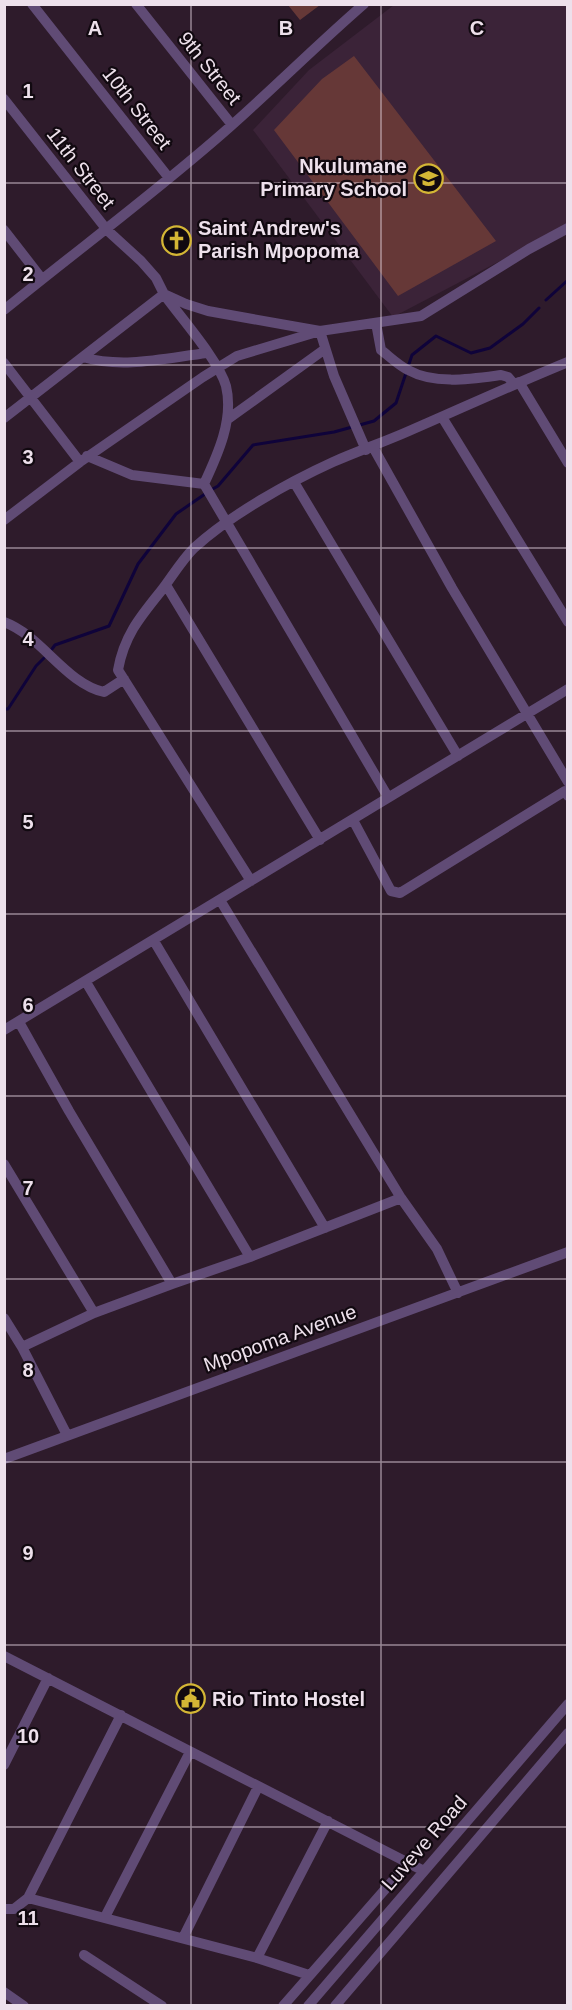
<svg xmlns="http://www.w3.org/2000/svg" width="572" height="2010" font-family="Arial,sans-serif">
<style>
.built{fill:#3b2338}
.green{fill:#663837}
.lines{fill:none;stroke-linecap:round;stroke-linejoin:round}
.stream{stroke:#0f033a;stroke-width:3}
.minor{stroke:#604b75;stroke-width:10}
.grid{fill:none;stroke:#ede0eb;stroke-width:1.5;stroke-opacity:0.55}
.labels{text-anchor:middle;stroke-width:4.5;stroke-linejoin:round;paint-order:stroke}
.street-label{font-size:20px;fill:#ede0eb;stroke:#110910}
.poi-label{font-size:20px;font-weight:bold;fill:#ede0eb;stroke:#110910;text-anchor:start}
.grid-label{font-size:20px;text-anchor:middle;font-weight:bold;fill:#ede0eb;stroke:#110910;stroke-width:4.5;stroke-linejoin:round;paint-order:stroke}
</style>
<rect width="100%" height="100%" fill="#2e1b2b"/>
<path class="built" d="M 394,5 L 567,5 L 567,226 L 393,317 L 253,130 L 309,70 Z"/>
<path class="green" d="M 288,5 L 320,5 L 300,20 Z
M 354,56 L 496,241 L 398,296 L 274,130 L 322,79 Z"/>
<g class="lines">
<path class="stream" d="M 546,300 L 568,280
M 211,490 L 218,486 L 253,445 L 334,432 L 374,421 L 396,403 L 412,355 L 436,336 L 471,353 L 490,348 L 523,324 L 539,308
M 52,649 L 55,645 L 109,626 L 138,564 L 176,514 L 205,494
M 4,709 L 8,709 L 36,666 L 44,658"/>
<path class="minor" d="M 32,4 L 169,178
M 136,4 L 232,125
M 4,99 L 107,230 L 141,261 L 156,278 L 164,294 L 4,418
M 4,230 L 42,279
M 164,294 L 186,304 L 208,311 L 320,331 L 421,316 L 529,249 L 568,228
M 166,297 C 182,319 219,361 226,386 C 234,419 218,454 204,484
M 4,310 C 80,248 159,190 232,125 C 277,85 319,43 364,4
M 376,323 L 381,350 C 389,356 398,365 408,370 C 435,385 471,379 501,375 L 508,377 L 514,384
M 83,357 C 123,369 166,358 207,353
M 4,363 L 80,462 L 4,520
M 519,382 L 568,463
M 442,417 L 568,622
M 228,419 L 325,349
M 373,447 L 452,588 L 568,782
M 87,456 L 132,475 L 204,484
M 80,462 L 203,377 L 237,356 L 320,331 L 334,376 L 366,450
M 294,482 L 458,756
M 204,484 L 388,797
M 166,585 L 320,840
M 4,622 C 42,636 65,683 104,692 L 124,679
M 353,820 L 391,891 L 400,893 L 565,791 L 568,796
M 251,881 L 118,670 C 124,636 140,617 161,591 C 172,577 181,561 194,548 C 230,515 289,482 333,462 C 358,451 384,442 409,431 C 462,408 514,384 568,362
M 220,900 L 401,1198 L 437,1249 L 458,1293
M 154,941 L 325,1228
M 86,982 L 250,1257
M 19,1022 L 69,1111 L 172,1284
M 4,1030 L 568,689
M 4,1164 L 94,1313
M 4,1318 L 22,1347 L 67,1435
M 22,1347 L 94,1313 L 172,1284 L 250,1257 L 401,1198
M 4,1459 L 568,1252
M 4,1656 L 424,1871
M 4,1765 L 48,1678
M 28,1898 L 121,1715
M 4,1909 L 14,1909 L 28,1898 L 257,1958 L 309,1975
M 105,1917 L 190,1752
M 183,1938 L 258,1787
M 84,1955 L 162,2006
M 257,1958 L 328,1821
M 4,1992 L 24,2006
M 283,2006 L 409,1862
M 308,2006 L 568,1704
M 335,2006 L 568,1733"/>
</g>
<path class="grid" d="M 191,4 L 191,2006M 381,4 L 381,2006M 4,183 L 568,183M 4,365 L 568,365M 4,548 L 568,548M 4,731 L 568,731M 4,914 L 568,914M 4,1096 L 568,1096M 4,1279 L 568,1279M 4,1462 L 568,1462M 4,1645 L 568,1645M 4,1827 L 568,1827"/>
<defs>
<symbol id="school-ring" viewBox="-11 -11 22 22"><circle r="9.5" fill="#110910" stroke="#d4b635" stroke-width="1.5"/><path d="M0-5L7-2L0 1L-7-2ZM-4 1L0 2.5L4 1V4Q0 6-4 4Z" fill="#d4b635"/></symbol>
<symbol id="church-ring" viewBox="-11 -11 22 22"><circle r="9.5" fill="#110910" stroke="#d4b635" stroke-width="1.5"/><path d="M-1.2-6h2.4v3.5h3.3v2.4h-3.3V6h-2.4V-.1h-3.3v-2.4h3.3Z" fill="#d4b635"/></symbol>
<symbol id="civic-ring" viewBox="-11 -11 22 22"><circle r="9.5" fill="#110910" stroke="#d4b635" stroke-width="1.5"/><path d="M-.6-6.5H3V-4.5H.6V-3L4-1V1h2V6H-6V1h2V-1L-.6-3ZM-1.2 2.5V6h2.4V2.5Z" fill="#d4b635"/></symbol>
</defs>
<g fill-rule="evenodd">
<use href="#school-ring" x="412" y="162" width="33" height="33"/>
<use href="#church-ring" x="160" y="224" width="33" height="33"/>
<use href="#civic-ring" x="174" y="1682" width="33" height="33"/>
</g>
<g class="labels">
<g class="street-label">
<text transform="translate(210 68) rotate(51)" y="7">9th Street</text>
<text transform="translate(137 108) rotate(52)" y="7">10th Street</text>
<text transform="translate(81 168) rotate(52)" y="7">11th Street</text>
<text transform="translate(280 1338) rotate(-20)" y="7">Mpopoma Avenue</text>
<text transform="translate(424 1843) rotate(-49)" y="7">Luveve Road</text>
</g>
<g class="poi-label">
<text x="407" y="173" text-anchor="end">Nkulumane<tspan x="407" dy="23">Primary School</tspan></text>
<text x="198" y="235">Saint Andrew's<tspan x="198" dy="23">Parish Mpopoma</tspan></text>
<text x="212" y="1706">Rio Tinto Hostel</text>
</g>
</g>
<g class="grid-label">
<text x="95" y="35">A</text>
<text x="286" y="35">B</text>
<text x="477" y="35">C</text>
<text x="28" y="98">1</text>
<text x="28" y="281">2</text>
<text x="28" y="464">3</text>
<text x="28" y="646">4</text>
<text x="28" y="829">5</text>
<text x="28" y="1012">6</text>
<text x="28" y="1195">7</text>
<text x="28" y="1377">8</text>
<text x="28" y="1560">9</text>
<text x="28" y="1743">10</text>
<text x="28" y="1925">11</text>
</g>
<rect width="572" height="2010" fill="none" stroke="#ede0eb" stroke-width="12"/>
</svg>
